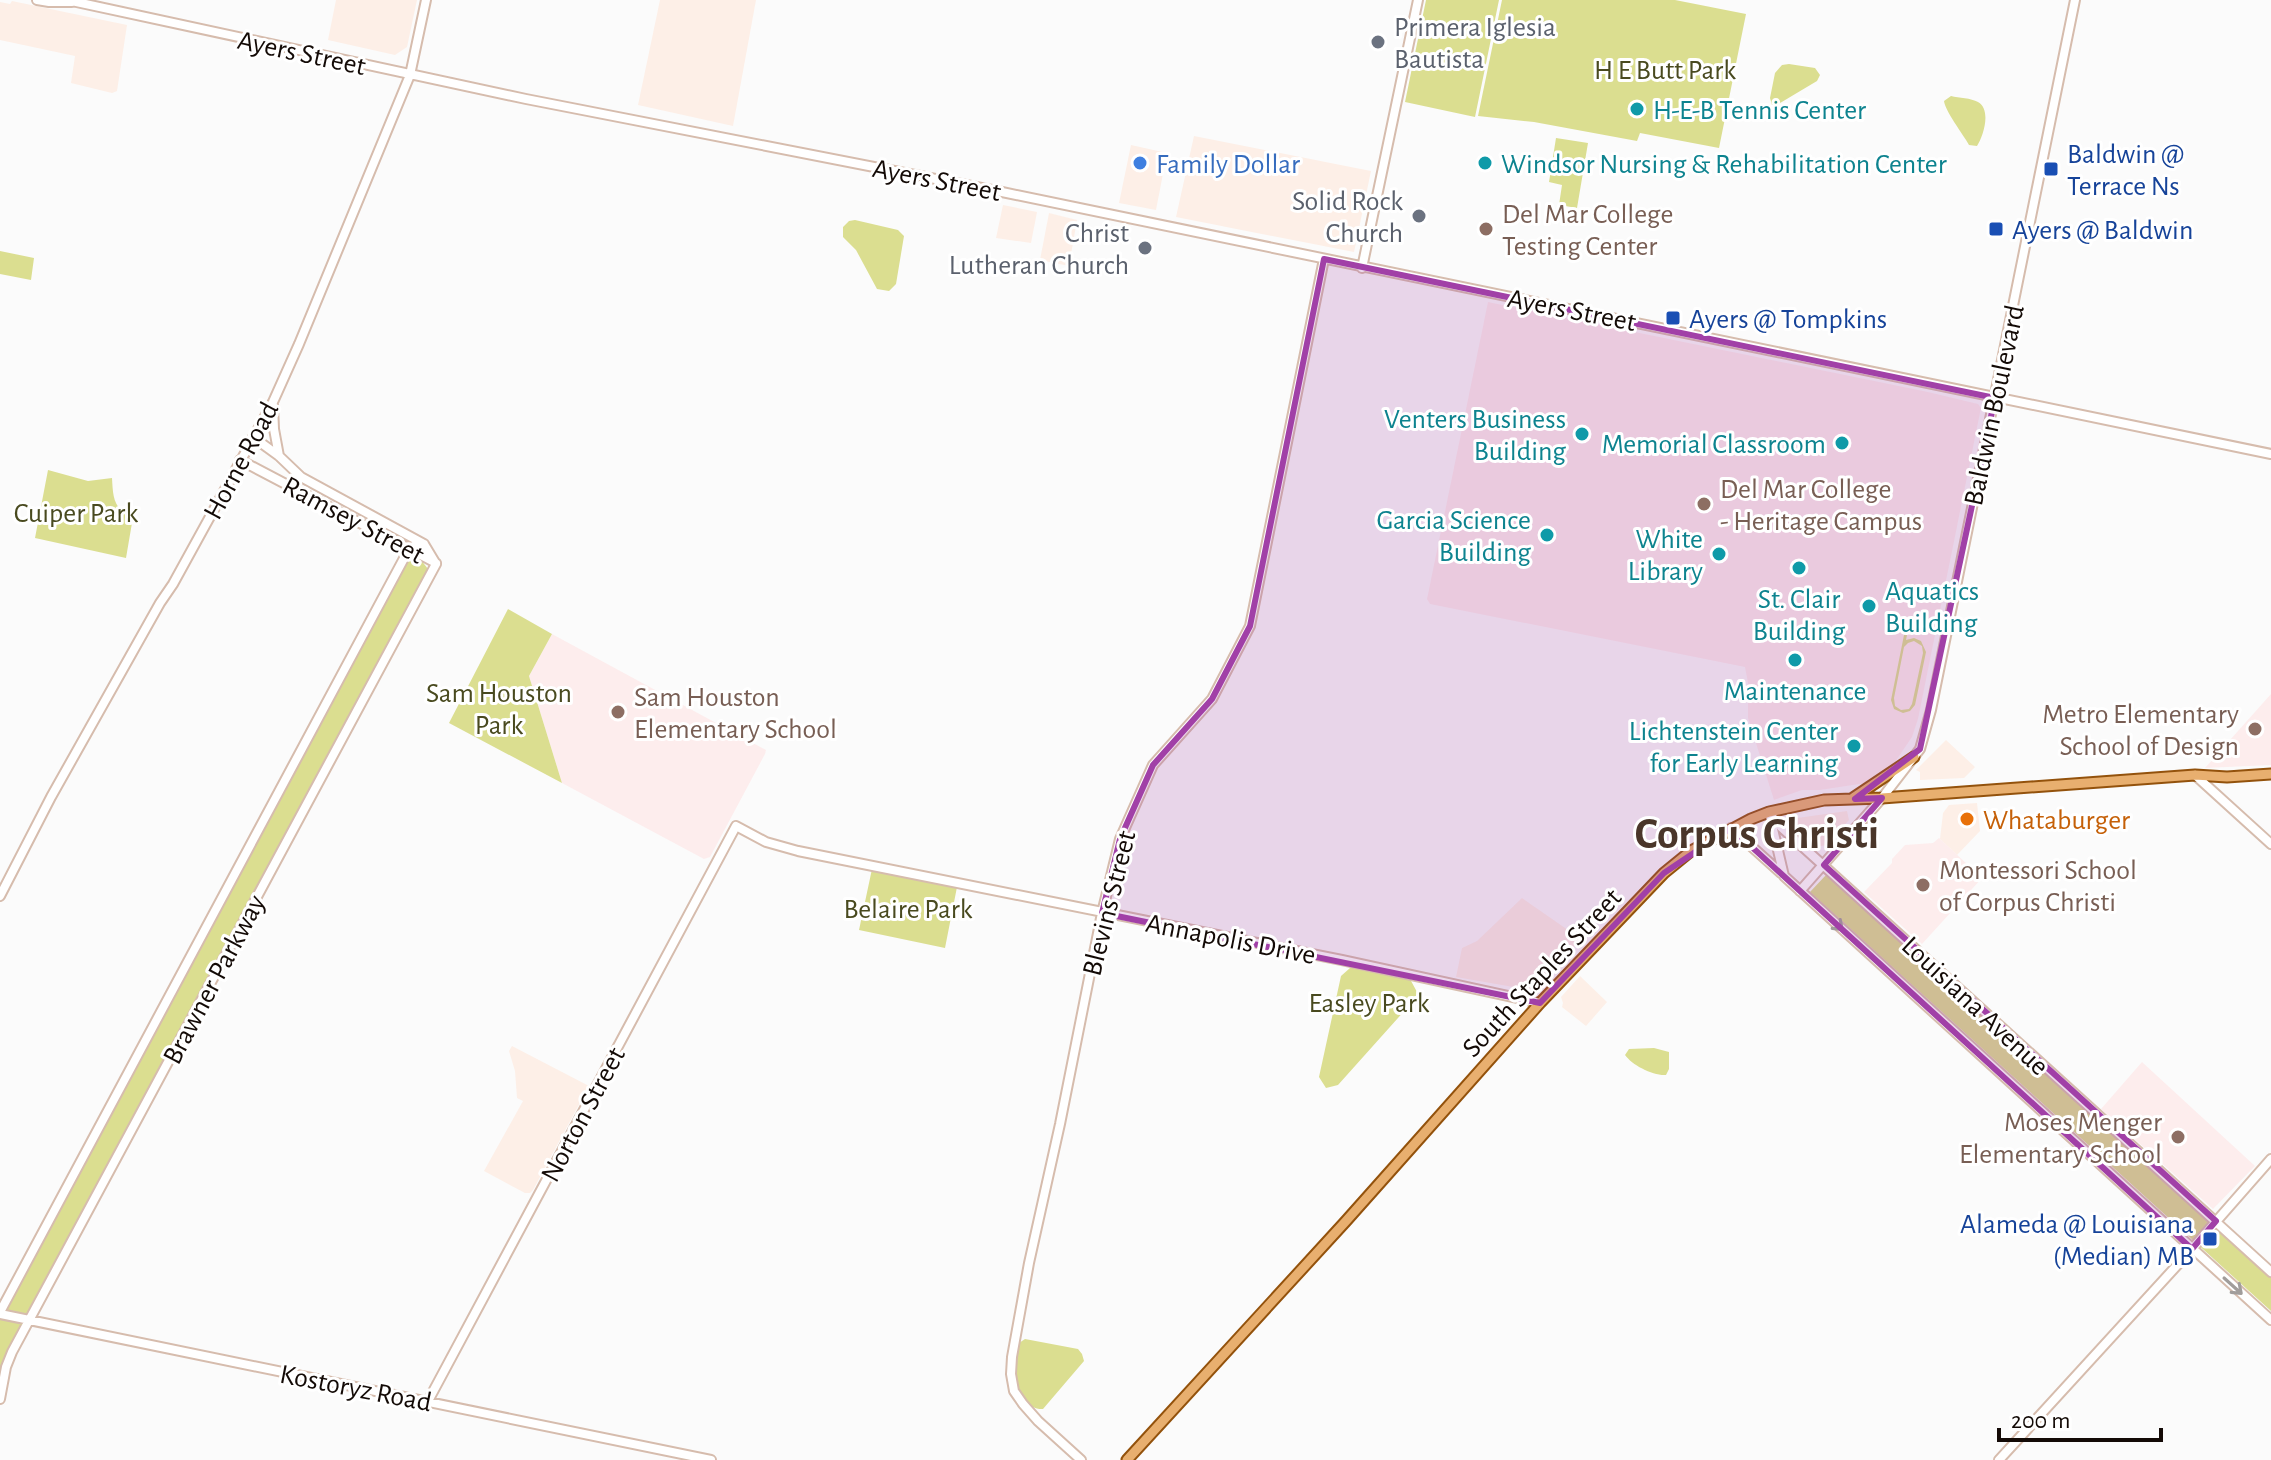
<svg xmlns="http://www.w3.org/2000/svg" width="2271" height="1460" font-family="'Alegreya Sans',sans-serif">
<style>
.built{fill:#fdefe7}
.education{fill:#fdeded}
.green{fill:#dbde90;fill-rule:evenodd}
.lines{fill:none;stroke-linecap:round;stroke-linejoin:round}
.secondary-casing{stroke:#d6bcad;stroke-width:12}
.primary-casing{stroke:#93520c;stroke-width:13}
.secondary{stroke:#fff;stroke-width:8}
.primary{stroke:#e8af6f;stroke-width:9}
.oneway{stroke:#a19d9b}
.marked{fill:#a140a7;fill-opacity:0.2;stroke:#a140a7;stroke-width:6;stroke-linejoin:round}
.worship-dot{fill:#6b7280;stroke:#fff;stroke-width:3}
.culture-dot{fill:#0f9aa8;stroke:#fff;stroke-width:3}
.shop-dot{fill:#3f7fe0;stroke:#fff;stroke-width:3}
.transit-dot{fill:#1a4fb4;stroke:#fff;stroke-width:3}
.education-dot{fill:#8d6e63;stroke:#fff;stroke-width:3}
.food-dot{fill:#e8710a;stroke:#fff;stroke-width:3}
.labels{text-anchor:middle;stroke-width:6;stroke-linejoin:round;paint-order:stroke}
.worship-label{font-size:28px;fill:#5b616d;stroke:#fff;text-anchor:end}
.street-label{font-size:28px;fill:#130a06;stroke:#fff}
.park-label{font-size:28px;fill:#494a1f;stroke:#fff}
.culture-label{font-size:28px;fill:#0d838f;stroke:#fff;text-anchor:end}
.transit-label{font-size:28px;fill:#164399;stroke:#fff;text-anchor:start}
.shop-label{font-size:28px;fill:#366cbe;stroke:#fff;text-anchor:start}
.education-label{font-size:28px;fill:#785e54;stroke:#fff;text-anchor:start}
.food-label{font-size:28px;fill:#c56008;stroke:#fff;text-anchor:start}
.town-label{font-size:44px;font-weight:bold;fill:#4a362a;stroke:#fff}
</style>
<rect width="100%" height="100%" fill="#fbfbfb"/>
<path class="built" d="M 336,0 L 417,0 L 407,47 L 395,55 L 328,40 Z
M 660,0 L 756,0 L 733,126 L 638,105 Z
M 12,1 L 127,25 L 117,91 L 112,93 L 71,83 L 75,56 L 0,40 L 0,2 L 10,4 Z
M 1194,136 L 1371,171 L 1354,252 L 1176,217 Z
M 1131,145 L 1167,153 L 1156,210 L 1119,203 Z
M 1003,205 L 1037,212 L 1031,243 L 996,238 Z
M 1049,213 L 1077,220 L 1069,266 L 1040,260 Z
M 1946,740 L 1975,767 L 1964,778 L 1920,780 L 1920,772 L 1916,770 Z
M 1977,803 L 1980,831 L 1957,855 L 1940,839 L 1943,813 L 1949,805 Z
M 1847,811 L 1849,820 L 1827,845 L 1815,847 L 1794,825 L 1797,818 Z
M 1522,898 L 1581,939 L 1549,974 L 1530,990 L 1456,977 L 1462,948 L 1477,941 Z
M 1580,976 L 1607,1002 L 1586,1026 L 1562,1007 L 1563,1003 L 1561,997 Z
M 512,1046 L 589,1086 L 533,1190 L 530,1193 L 525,1193 L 484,1171 L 523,1101 L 517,1098 L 515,1071 L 509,1051 Z"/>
<path class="education" d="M 1488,302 L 1928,392 L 1978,404 L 1981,408 L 1918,719 L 1912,737 L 1893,765 L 1878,777 L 1866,783 L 1820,790 L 1802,790 L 1774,800 L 1748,718 L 1748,683 L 1745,667 L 1430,604 L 1427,599 Z
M 552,634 L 766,750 L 765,754 L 710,857 L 704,859 L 562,783 L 529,676 Z
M 2271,694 L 2271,765 L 2205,768 Z
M 1939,838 L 1982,878 L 1922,944 L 1864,892 L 1892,863 L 1892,859 L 1905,845 L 1933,843 Z
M 2142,1062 L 2255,1166 L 2213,1209 L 2101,1109 Z"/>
<path class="green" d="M 1426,0 L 1499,0 L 1475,117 L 1405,102 Z
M 1502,0 L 1675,0 L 1746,14 L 1719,148 L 1640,133 L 1637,141 L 1534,122 L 1478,116 Z
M 1789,64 L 1815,68 L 1820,75 L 1817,81 L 1775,106 L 1772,105 L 1770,98 L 1775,73 L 1782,65 Z
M 1951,96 C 1959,98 1971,98 1978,102 C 1992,110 1983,137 1977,146 L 1969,145 C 1963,134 1945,111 1944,101 Z
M 1556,138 L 1588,143 L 1577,208 L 1559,205 L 1562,185 L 1549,182 Z
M 855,220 L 898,230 L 904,236 L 896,284 L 889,291 L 877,289 L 856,250 L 843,237 L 843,227 L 849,221 Z
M 0,251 L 34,258 L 31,280 L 0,274 Z
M 48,470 L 88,481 L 112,478 C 113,496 113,510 133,517 L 126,558 L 35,538 Z
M 411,558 L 421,560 L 428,569 L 428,573 L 7,1356 L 0,1384 L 0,1316 L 407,560 Z
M 508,609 L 552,634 L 529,676 L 562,783 L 449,723 Z
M 1904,635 L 1907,635 L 1906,640 L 1914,638 L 1921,641 L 1926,652 L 1915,705 L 1910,711 L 1903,713 L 1894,709 L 1891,700 ZM 1914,641 L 1922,646 L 1923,653 L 1912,704 L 1909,709 L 1901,710 L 1895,706 L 1894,698 L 1904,647 L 1908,643 Z
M 872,869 L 957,887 L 945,948 L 859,930 Z
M 1826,875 L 2271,1277 L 2271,1311 L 1810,892 Z
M 1356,967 L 1406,977 L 1410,979 L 1417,992 L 1415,999 L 1338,1085 L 1326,1088 L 1319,1077 L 1341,976 L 1350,968 Z
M 1654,1048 L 1669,1052 L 1669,1069 L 1666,1075 C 1653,1076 1632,1065 1625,1055 L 1629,1049 Z
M 1025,1339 L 1078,1349 L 1082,1354 L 1084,1361 L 1043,1409 C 1025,1410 1014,1386 1015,1370 C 1015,1361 1018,1351 1019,1343 Z"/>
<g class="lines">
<defs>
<path id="secondary" d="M 37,0 L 49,2 L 72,2
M 67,0 L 526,99 L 1002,192 L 2271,454
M 1362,268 L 1418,0
M 273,405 L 274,429 L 279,456
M 253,437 L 279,456 L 301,477 L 424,544 L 436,564
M 240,460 L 436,563
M 2195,775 L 2271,844
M 1769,812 L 1784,876 L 2271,1320
M 1770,814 L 1781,827 L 2271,1272
M 1731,828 L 1781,873
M 1800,891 L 1882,798 L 1920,749 L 1931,710 L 2075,0
M 0,896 L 51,797 L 160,603 L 173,584 L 273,402 L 299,344 L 410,75 L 426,0
M 0,1312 L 409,549 L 417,544 L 424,544
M 0,1314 L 711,1460
M 0,1399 L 6,1367 L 12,1352 L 436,564
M 428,1401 L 736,826 L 766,842 L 798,851 L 1342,960 L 1540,1003
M 1081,1460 L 1038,1421 L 1023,1404 L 1014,1391 L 1011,1374 L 1012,1357 L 1029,1263 L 1060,1124 L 1102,913 L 1120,839 L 1153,765 L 1212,699 L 1250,626 L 1324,259
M 1999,1460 L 2192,1249 L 2271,1159"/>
<path id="primary" d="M 1853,798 L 1914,757
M 1127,1460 L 1346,1221 L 1540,1003 L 1664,873 L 1691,851 L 1751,819 L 1769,812 L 1824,800 L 1882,798 L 2195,775 L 2227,777 L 2271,774"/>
</defs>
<use href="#secondary" class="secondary-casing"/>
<use href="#primary" class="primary-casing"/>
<use href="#secondary" class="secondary"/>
<use href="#primary" class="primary"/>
</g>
<defs><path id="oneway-shaft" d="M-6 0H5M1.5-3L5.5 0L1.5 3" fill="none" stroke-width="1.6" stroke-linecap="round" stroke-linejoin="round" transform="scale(2)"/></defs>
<g class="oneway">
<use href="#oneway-shaft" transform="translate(1834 922) rotate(42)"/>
<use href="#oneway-shaft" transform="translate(2233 1286) rotate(42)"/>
</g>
<path class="marked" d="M 1324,259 L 1995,398 L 1920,749 L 1855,799 L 1882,798 L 1824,865 L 2216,1221 L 2192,1249 L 1731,828 L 1664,873 L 1540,1003 L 1102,913 L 1120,839 L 1153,765 L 1212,699 L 1250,626 Z"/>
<g class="worship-dot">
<circle cx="1378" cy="42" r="8"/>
<circle cx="1419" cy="216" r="8"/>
<circle cx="1145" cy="248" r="8"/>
</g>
<g class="culture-dot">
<circle cx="1637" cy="109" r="8"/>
<circle cx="1485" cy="163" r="8"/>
<circle cx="1582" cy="434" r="8"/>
<circle cx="1842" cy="443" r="8"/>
<circle cx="1547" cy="535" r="8"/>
<circle cx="1719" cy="554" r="8"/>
<circle cx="1799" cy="568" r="8"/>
<circle cx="1869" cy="606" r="8"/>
<circle cx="1795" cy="660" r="8"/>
<circle cx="1854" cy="746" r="8"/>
</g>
<circle class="shop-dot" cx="1140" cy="163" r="8"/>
<g class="transit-dot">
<rect x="2043" y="161" width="16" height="16" rx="4"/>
<rect x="1988" y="221" width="16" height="16" rx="4"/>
<rect x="1665" y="310" width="16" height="16" rx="4"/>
<rect x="2202" y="1231" width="16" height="16" rx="4"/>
</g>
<g class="education-dot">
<circle cx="1486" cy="229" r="8"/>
<circle cx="1704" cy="504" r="8"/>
<circle cx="618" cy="712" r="8"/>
<circle cx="2255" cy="729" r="8"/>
<circle cx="1923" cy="885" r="8"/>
<circle cx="2178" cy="1137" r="8"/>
</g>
<circle class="food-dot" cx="1967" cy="819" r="8"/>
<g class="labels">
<g class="worship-label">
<text x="1394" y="36" text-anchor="start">Primera Iglesia<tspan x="1394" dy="32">Bautista</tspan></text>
<text x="1403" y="210">Solid Rock<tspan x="1403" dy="32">Church</tspan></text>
<text x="1129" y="242">Christ<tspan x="1129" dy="32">Lutheran Church</tspan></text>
</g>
<g class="street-label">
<text transform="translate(302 52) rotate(12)" y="10">Ayers Street</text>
<text transform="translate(937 179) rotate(11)" y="10">Ayers Street</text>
<text transform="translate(1572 309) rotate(11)" y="10">Ayers Street</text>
<text transform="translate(1993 405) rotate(-78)" y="10">Baldwin Boulevard</text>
<text transform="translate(240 460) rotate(-62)" y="10">Horne Road</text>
<text transform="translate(354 519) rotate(28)" y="10">Ramsey Street</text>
<text transform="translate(1108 903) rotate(-76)" y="10">Blevins Street</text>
<text transform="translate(1231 938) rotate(11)" y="10">Annapolis Drive</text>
<text transform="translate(1541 972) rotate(-47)" y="10">South Staples Street</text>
<text transform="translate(213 979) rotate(-62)" y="10">Brawner Parkway</text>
<text transform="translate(1976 1005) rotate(43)" y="10">Louisiana Avenue</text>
<text transform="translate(582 1114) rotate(-62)" y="10">Norton Street</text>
<text transform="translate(356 1387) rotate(11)" y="10">Kostoryz Road</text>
</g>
<g class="park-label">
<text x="1665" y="79">H E Butt Park</text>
<text x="76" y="522">Cuiper Park</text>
<text x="499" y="702">Sam Houston<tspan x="499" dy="32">Park</tspan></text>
<text x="908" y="918">Belaire Park</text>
<text x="1369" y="1012">Easley Park</text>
</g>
<g class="culture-label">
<text x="1653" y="119" text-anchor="start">H-E-B Tennis Center</text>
<text x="1501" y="173" text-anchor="start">Windsor Nursing &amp; Rehabilitation Center</text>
<text x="1566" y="428">Venters Business<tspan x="1566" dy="32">Building</tspan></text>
<text x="1826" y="453">Memorial Classroom</text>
<text x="1531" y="529">Garcia Science<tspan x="1531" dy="32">Building</tspan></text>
<text x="1703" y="548">White<tspan x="1703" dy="32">Library</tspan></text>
<text x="1885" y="600" text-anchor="start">Aquatics<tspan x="1885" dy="32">Building</tspan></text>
<text x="1799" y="608" text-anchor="middle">St. Clair<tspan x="1799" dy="32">Building</tspan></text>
<text x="1795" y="700" text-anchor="middle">Maintenance</text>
<text x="1838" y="740">Lichtenstein Center<tspan x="1838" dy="32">for Early Learning</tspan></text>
</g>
<g class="transit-label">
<text x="2067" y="163">Baldwin @<tspan x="2067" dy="32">Terrace Ns</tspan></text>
<text x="2012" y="239">Ayers @ Baldwin</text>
<text x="1689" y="328">Ayers @ Tompkins</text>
<text x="2194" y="1233" text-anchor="end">Alameda @ Louisiana<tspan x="2194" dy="32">(Median) MB</tspan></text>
</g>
<g class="shop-label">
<text x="1156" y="173">Family Dollar</text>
</g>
<g class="education-label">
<text x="1502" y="223">Del Mar College<tspan x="1502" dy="32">Testing Center</tspan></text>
<text x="1720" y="498">Del Mar College<tspan x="1720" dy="32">- Heritage Campus</tspan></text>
<text x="634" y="706">Sam Houston<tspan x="634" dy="32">Elementary School</tspan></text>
<text x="2239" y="723" text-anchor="end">Metro Elementary<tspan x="2239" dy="32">School of Design</tspan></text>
<text x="1939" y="879">Montessori School<tspan x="1939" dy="32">of Corpus Christi</tspan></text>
<text x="2162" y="1131" text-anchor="end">Moses Menger<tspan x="2162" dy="32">Elementary School</tspan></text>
</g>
<g class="food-label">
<text x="1983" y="829">Whataburger</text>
</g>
<g class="town-label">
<text x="1757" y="848">Corpus Christi</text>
</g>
</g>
<path d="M1999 1428v12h162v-12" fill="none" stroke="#130a06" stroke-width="4"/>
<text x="2011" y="1428" font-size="24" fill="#130a06" stroke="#ffffff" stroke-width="6" paint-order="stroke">200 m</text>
</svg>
